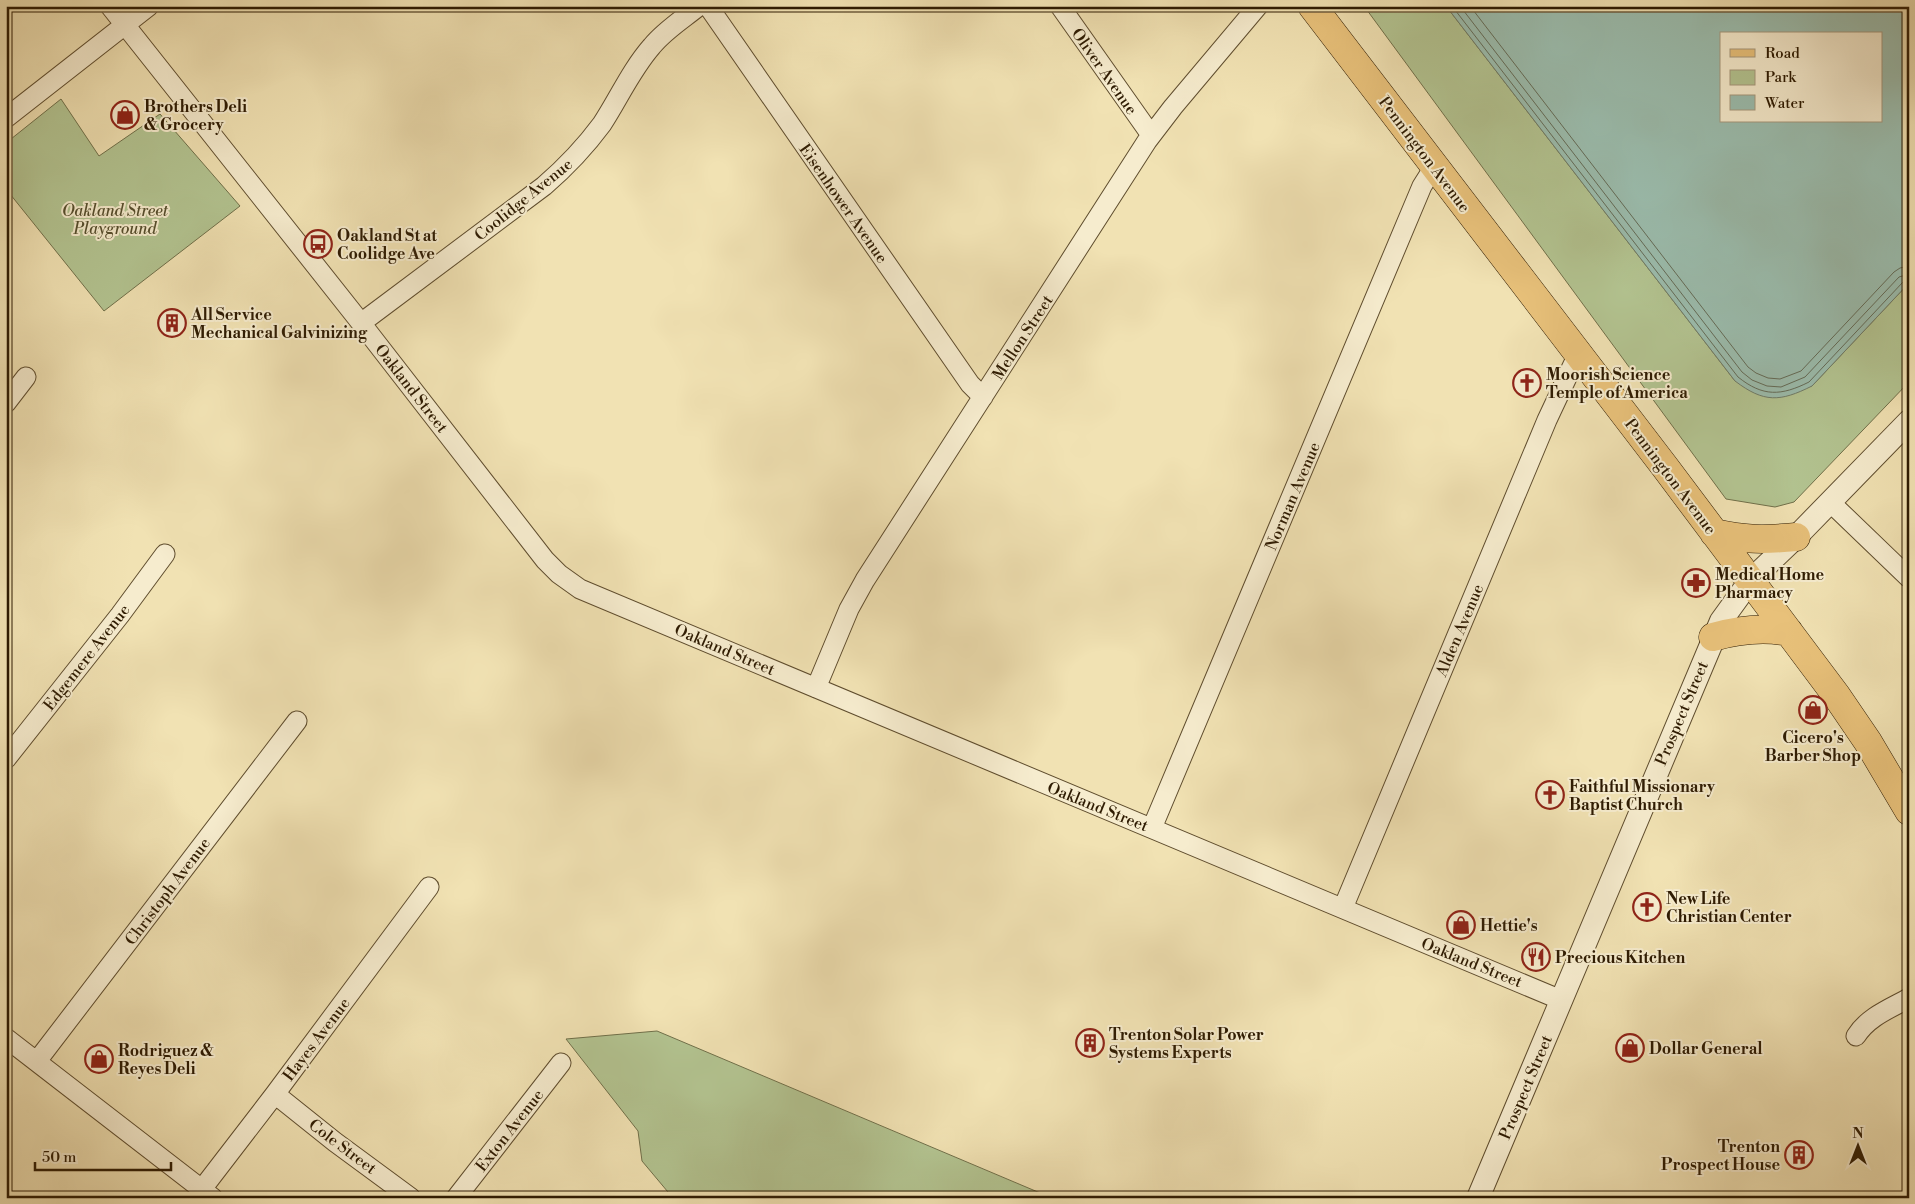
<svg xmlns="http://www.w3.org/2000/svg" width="1915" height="1204" font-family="'Libre Bodoni',serif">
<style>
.green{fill:#b3c491;stroke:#70704a}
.water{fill:#9bbdae;stroke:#6f7c69;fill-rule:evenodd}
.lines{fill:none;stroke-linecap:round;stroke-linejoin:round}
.shore{stroke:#646c58;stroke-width:1}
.minor-casing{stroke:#5f4d2e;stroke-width:21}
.tertiary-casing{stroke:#5f4d2e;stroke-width:24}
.primary-casing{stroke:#2e1b02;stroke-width:29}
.minor{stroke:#f6ecce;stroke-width:19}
.tertiary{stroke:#f6ecce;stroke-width:22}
.primary{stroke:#e8c17a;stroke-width:28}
.labels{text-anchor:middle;stroke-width:4;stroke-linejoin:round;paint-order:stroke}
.street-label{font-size:16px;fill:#2e1b02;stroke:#f6ecce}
.poi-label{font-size:16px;font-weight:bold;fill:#2e1b02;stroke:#f6ecce;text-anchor:start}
.park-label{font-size:16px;font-style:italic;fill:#564e2d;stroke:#f6ecce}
</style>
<rect width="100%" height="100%" fill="#f1e2b3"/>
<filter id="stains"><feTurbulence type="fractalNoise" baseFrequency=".004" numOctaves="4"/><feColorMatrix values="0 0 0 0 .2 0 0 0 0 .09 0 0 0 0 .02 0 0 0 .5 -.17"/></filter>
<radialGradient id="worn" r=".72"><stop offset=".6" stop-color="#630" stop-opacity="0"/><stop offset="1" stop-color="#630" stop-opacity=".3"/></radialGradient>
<path class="green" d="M 1364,6 L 1446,6 L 1735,381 L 1812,386 L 1909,283 L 1909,382 L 1794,502 L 1775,507 L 1726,499 Z
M 61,99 L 99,156 L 160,114 L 240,206 L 104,311 L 6,189 L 6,143 Z
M 657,1031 L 1052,1198 L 673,1198 L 642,1161 L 638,1131 L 566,1039 Z"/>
<path class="water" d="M 1446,6 L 1909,6 L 1909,283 L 1812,386 C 1780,402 1764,403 1735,381 ZM 1721,34 L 1881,34 L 1881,121 L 1721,121 Z"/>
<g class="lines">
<path class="shore" d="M 1452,6 L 1738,377 C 1763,397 1781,396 1809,382 L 1903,282 L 1909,280
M 1460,6 L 1742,372 L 1752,380 L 1767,386 L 1781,387 L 1805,377 L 1899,277 L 1909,274
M 1470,6 L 1748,367 L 1756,373 L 1768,378 L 1780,379 L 1801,371 L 1894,272 L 1900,268 L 1909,266"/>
<defs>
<path id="minor" d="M 110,6 L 361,323 L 545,560 L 559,574 L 580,589 L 1561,1000
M 708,6 L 970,384 L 983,397
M 1060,6 L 1151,135
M 6,118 L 149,6
M 361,323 L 544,186 C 566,167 585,147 602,124 C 619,98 631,70 652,46 C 665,30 683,19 699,6
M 6,403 L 26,377
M 1830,502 L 1909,578
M 816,688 L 849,609 L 865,580 L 1147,141 L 1173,107 L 1258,6
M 6,759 L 120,615 L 165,554
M 1152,828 L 1422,186 L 1434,167
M 1343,908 L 1547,420 L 1578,354
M 1856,1036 C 1868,1017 1889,1009 1909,998
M 6,1038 L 213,1198
M 37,1061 L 297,721
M 275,1094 L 335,1142 L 411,1198
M 202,1189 L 275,1094 L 429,887
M 456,1198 L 561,1063"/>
<path id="tertiary" d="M 1478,1198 L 1721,621 L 1750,581 L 1796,537 L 1909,421"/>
<path id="primary" d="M 1312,6 L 1665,467 L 1836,695 L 1868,742 L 1909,811
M 1714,533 C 1745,540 1764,540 1796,537
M 1713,637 C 1738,630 1763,627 1789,632"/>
</defs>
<use href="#minor" class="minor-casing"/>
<use href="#tertiary" class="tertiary-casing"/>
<use href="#primary" class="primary-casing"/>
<use href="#minor" class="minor"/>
<use href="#tertiary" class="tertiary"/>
<use href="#primary" class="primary"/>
</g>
<defs>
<symbol id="shop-ring" viewBox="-11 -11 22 22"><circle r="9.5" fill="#f6ecce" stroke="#8f2418" stroke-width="1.5"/><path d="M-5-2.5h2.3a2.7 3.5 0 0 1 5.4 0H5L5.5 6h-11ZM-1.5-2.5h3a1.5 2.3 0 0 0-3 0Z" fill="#8f2418"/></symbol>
<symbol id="bus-ring" viewBox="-11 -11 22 22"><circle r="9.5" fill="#f6ecce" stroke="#8f2418" stroke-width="1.5"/><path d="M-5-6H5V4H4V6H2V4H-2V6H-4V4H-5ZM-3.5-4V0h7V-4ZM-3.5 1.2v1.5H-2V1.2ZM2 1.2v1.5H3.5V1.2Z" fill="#8f2418"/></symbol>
<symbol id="building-ring" viewBox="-11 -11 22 22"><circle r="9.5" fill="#f6ecce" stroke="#8f2418" stroke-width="1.5"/><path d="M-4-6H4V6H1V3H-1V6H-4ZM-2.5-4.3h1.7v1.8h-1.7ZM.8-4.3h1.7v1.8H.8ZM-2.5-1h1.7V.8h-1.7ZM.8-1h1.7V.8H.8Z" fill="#8f2418"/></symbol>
<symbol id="church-ring" viewBox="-11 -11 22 22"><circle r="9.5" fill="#f6ecce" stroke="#8f2418" stroke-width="1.5"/><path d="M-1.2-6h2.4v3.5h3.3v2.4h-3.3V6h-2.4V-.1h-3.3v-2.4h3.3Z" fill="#8f2418"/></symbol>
<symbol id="pharmacy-ring" viewBox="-11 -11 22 22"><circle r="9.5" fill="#f6ecce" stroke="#8f2418" stroke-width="1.5"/><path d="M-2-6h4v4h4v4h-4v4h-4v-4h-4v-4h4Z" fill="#8f2418"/></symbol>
<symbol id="restaurant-ring" viewBox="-11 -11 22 22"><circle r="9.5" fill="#f6ecce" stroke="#8f2418" stroke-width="1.5"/><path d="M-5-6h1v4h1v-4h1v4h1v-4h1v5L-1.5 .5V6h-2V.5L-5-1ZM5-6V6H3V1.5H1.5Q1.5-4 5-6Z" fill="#8f2418"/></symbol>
</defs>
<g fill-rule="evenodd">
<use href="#shop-ring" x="109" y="99" width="32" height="32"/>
<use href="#bus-ring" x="302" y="228" width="32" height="32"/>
<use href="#building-ring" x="156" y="307" width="32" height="32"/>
<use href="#church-ring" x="1511" y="367" width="32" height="32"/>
<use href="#pharmacy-ring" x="1680" y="567" width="32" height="32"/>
<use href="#shop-ring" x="1797" y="694" width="32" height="32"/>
<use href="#church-ring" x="1534" y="779" width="32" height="32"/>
<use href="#church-ring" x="1631" y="891" width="32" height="32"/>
<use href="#shop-ring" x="1445" y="909" width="32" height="32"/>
<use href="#restaurant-ring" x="1520" y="941" width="32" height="32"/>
<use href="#building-ring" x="1074" y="1027" width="32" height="32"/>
<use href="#shop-ring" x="1614" y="1032" width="32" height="32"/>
<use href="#shop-ring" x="83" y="1043" width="32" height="32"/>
<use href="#building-ring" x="1783" y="1139" width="32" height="32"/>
</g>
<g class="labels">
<g class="street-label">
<text transform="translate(1105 71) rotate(55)" y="6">Oliver Avenue</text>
<text transform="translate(1425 154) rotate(53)" y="6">Pennington Avenue</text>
<text transform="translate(523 199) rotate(-39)" y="6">Coolidge Avenue</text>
<text transform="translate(844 203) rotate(55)" y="6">Eisenhower Avenue</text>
<text transform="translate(1022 337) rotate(-57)" y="6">Mellon Street</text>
<text transform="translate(412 388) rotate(52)" y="6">Oakland Street</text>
<text transform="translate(1671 476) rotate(53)" y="6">Pennington Avenue</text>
<text transform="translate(1292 496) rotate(-67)" y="6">Norman Avenue</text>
<text transform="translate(1459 630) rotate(-67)" y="6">Alden Avenue</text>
<text transform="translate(725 649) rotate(23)" y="6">Oakland Street</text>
<text transform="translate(86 657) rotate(-52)" y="6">Edgemere Avenue</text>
<text transform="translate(1681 713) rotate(-67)" y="6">Prospect Street</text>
<text transform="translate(1098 806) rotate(22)" y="6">Oakland Street</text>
<text transform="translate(167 891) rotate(-53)" y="6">Christoph Avenue</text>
<text transform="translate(1472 962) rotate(22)" y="6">Oakland Street</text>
<text transform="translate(316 1039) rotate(-53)" y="6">Hayes Avenue</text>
<text transform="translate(1525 1087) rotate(-67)" y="6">Prospect Street</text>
<text transform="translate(509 1130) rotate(-52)" y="6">Exton Avenue</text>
<text transform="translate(343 1146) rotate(37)" y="6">Cole Street</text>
</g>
<g class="poi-label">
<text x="144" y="112">Brothers Deli<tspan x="144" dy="18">&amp; Grocery</tspan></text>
<text x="337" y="241">Oakland St at<tspan x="337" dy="18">Coolidge Ave</tspan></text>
<text x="191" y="320">All Service<tspan x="191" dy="18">Mechanical Galvinizing</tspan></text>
<text x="1546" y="380">Moorish Science<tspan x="1546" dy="18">Temple of America</tspan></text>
<text x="1715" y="580">Medical Home<tspan x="1715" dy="18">Pharmacy</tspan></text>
<text x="1813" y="743" text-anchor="middle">Cicero's<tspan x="1813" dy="18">Barber Shop</tspan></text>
<text x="1569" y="792">Faithful Missionary<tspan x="1569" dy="18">Baptist Church</tspan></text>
<text x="1666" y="904">New Life<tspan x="1666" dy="18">Christian Center</tspan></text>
<text x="1480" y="931">Hettie's</text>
<text x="1555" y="963">Precious Kitchen</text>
<text x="1109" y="1040">Trenton Solar Power<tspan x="1109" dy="18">Systems Experts</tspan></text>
<text x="1649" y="1054">Dollar General</text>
<text x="118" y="1056">Rodriguez &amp;<tspan x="118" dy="18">Reyes Deli</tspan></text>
<text x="1780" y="1152" text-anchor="end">Trenton<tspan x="1780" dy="18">Prospect House</tspan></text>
</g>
<g class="park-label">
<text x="115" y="216">Oakland Street<tspan x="115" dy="18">Playground</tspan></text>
</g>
</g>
<rect width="1915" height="1204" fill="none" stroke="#f1e2b3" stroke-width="25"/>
<rect x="8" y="8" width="1900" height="1189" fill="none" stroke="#2e1b02" stroke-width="2.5"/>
<rect x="12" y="12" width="1890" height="1179" fill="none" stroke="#2e1b02"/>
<rect x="1720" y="32" width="162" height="90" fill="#f6ecce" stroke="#a6987c"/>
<rect x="1730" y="49" width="25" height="8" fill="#e8c17a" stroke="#a6987c"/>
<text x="1765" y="58" font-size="15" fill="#2e1b02">Road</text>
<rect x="1730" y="70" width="25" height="15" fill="#b3c491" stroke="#a6987c"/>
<text x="1765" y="82" font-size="15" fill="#2e1b02">Park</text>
<rect x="1730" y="95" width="25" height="15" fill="#9bbdae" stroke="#a6987c"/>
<text x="1765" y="108" font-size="15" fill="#2e1b02">Water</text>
<g transform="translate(1858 1146)" stroke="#f6ecce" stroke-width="4" paint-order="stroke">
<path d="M0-4L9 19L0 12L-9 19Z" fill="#2e1b02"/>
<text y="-8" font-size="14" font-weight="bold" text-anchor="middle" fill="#2e1b02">N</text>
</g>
<path d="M35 1162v8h136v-8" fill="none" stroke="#2e1b02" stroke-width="2.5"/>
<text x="42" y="1162" font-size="15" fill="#2e1b02" stroke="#f6ecce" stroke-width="4" paint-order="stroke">50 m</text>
<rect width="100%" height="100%" filter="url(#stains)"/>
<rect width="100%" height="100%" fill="url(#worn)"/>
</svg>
